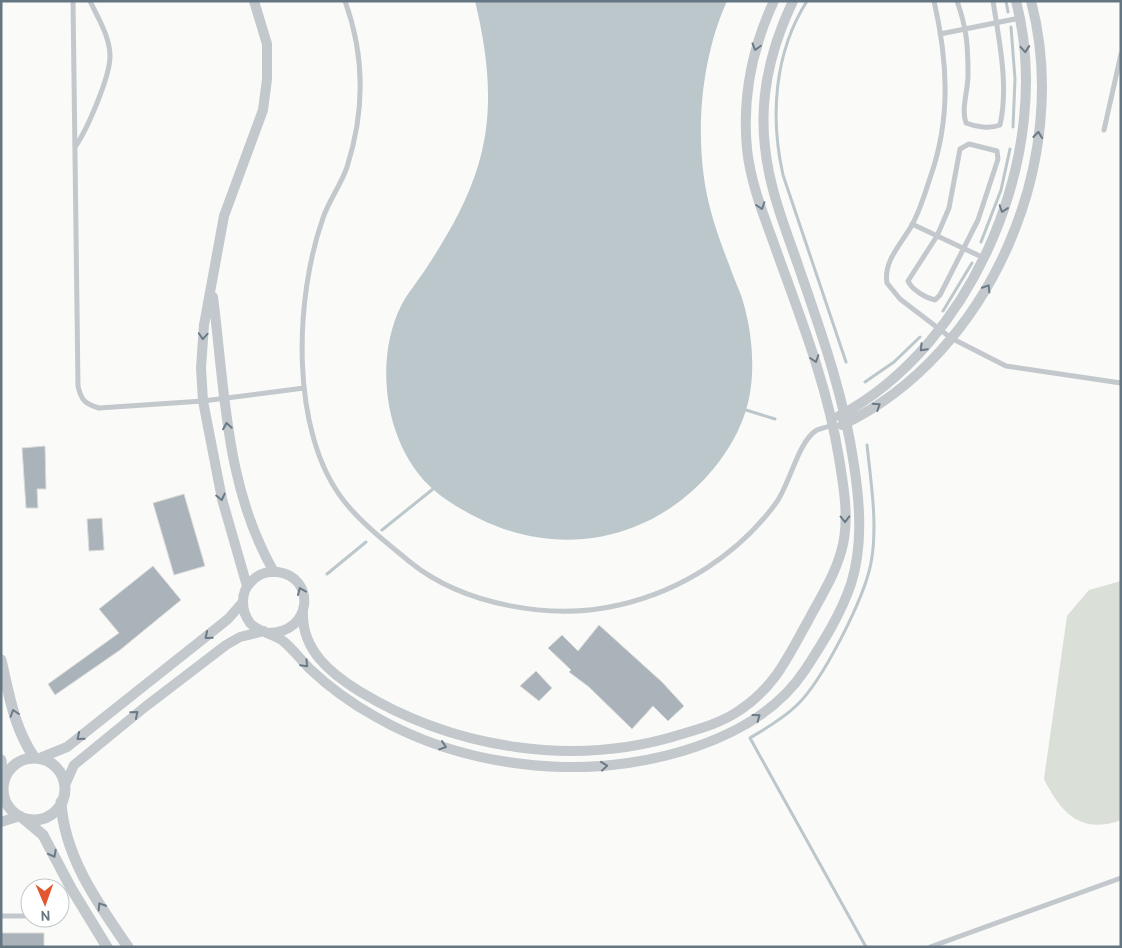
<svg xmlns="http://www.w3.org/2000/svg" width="1122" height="948" font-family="Cabin,sans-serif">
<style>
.green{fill:#dadfd7}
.water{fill:#bbc7cb}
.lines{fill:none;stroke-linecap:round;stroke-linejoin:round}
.stream{stroke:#bbc7cb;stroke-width:3}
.building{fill:#aab3b9;stroke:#dcdcda}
.service{stroke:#c3c8cc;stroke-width:5}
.minor{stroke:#c3c8cc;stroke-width:10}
.tertiary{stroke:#c3c8cc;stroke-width:11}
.oneway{stroke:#6a7a87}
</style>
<rect width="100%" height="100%" fill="#fafaf8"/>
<path class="green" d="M 1121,581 L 1121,820 C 1081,835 1061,813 1044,779 L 1067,616 L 1089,590 Z"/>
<path class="water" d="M 475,1 L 727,1 C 703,54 696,121 704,178 C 708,208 719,239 730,267 C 734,280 741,292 744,305 C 753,337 756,378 746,410 C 730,462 684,508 634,527 C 583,547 529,543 480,519 C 464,511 448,502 435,491 C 385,449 373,362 401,306 C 408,292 419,280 427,267 C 448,235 467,202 478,166 C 495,111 488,55 475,1 Z"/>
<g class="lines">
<path class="stream" d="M 807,1 C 774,53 770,117 783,175 L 846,362
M 1006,1 L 1008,12
M 1011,27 L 1015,79 L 1013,127
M 981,242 L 1001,190 L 1010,149
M 943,311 L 972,263
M 865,382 L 894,362 L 920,337
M 746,410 L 775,419
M 382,530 L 433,489
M 327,574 L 366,542
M 866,947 L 750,738 C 766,728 783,719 797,705 C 823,680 864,599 871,563 C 878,525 871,483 867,445"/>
</g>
<path class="building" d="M 45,446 L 46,489 L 37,489 L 38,508 L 26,508 L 22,448 Z
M 184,494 L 205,566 L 174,575 L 153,503 Z
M 102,518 L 104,550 L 89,551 L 87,519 Z
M 153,566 L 181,600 L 120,650 L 55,695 L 48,684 L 119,633 L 99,609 Z
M 599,625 L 662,682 L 684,706 L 668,721 L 653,706 L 632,729 L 589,687 L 569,672 L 571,670 L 548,648 L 562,635 L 578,651 Z
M 536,671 L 552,688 L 539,701 L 520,686 Z
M 1,933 L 44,933 L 44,947 L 1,947 Z"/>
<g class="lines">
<path class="service" d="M 73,1 L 78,386 C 81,400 85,404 99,408 L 203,401 L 304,388
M 345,1 C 365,56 365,111 347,167 C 341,185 329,200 323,218 C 295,297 289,431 344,501 C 362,524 387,543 410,562 C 463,605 552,621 619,605 C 681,591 739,554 776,503 C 790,484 798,441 817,430 C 821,428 828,427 833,425
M 934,1 C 948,62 951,119 930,178 C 925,194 920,210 912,225 C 902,243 883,261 887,283 L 900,299 L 951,338 L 1006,366 L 1121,383
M 957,1 C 967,29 968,46 968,75 C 968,91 961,108 966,123 C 976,127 990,129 1000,125 C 1009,86 999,40 993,1
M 940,34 L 1020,18
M 1104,130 L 1121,54
M 969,144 L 997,151 L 998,159 L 978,220 L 940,295 L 935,300 C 926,298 912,290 908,281 L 937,236 L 949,208 L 960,149 Z
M 75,147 C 87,130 110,77 110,56 C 110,37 98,18 90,1
M 912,224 L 984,258
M 1,916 L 30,916
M 930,947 L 1121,878"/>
<path class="minor" d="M 213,297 C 225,390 225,487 274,572
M 839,416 C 976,343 1055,149 1016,1
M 842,425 C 991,354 1073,159 1031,1
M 247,586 L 222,499 L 203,401 L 201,368 L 204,325 L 224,216 L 263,110 L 267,79 L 267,44 L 254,1
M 303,613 C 302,650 330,673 359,691 C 454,749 575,768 682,734 C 702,728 723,722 740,710 C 776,686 788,656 808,621 C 820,598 834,577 841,552 C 850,523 844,488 839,458 C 828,389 803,324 779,258 C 767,223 751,187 747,149 C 742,97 752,48 774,1
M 268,633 C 313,633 316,577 278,572 C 268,571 258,574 251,582 C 240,592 241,611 250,623 C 258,632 273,634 283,641 C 293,649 300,659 309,668 C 329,687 351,703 376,717 C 432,749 497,765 563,767 C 644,769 757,743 805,670 C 822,644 841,614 851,584 C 863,546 860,504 854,465 C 844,395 820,329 797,262 C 784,225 769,187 765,147 C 759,96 771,47 793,1
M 40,758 L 67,747 L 203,639 L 228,619 L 243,602
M 65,785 L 74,765 L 145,707 L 226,645 L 240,637 L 264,631
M 1,796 L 3,793
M 1,822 L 20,816"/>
<path class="tertiary" d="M 1,660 C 9,694 14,728 34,757
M3 789a31 31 0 1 1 62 0a31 31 0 1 1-62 0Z
M 1,760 L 3,781
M 61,802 C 64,856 98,904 128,947
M 24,819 L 43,835 L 71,888 L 107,947"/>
</g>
<defs><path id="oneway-chevron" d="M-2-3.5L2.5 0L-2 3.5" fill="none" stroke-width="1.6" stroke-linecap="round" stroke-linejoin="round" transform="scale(1.25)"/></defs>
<g class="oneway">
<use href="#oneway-chevron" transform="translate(756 47) rotate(106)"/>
<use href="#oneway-chevron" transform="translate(1025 49) rotate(85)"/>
<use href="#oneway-chevron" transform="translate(1038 135) rotate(-84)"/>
<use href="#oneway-chevron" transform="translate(761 206) rotate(72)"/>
<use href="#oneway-chevron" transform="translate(1003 209) rotate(109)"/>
<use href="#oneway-chevron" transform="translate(987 288) rotate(-58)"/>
<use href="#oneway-chevron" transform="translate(203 336) rotate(94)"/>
<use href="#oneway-chevron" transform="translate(923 348) rotate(134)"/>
<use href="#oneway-chevron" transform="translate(815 359) rotate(72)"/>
<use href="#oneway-chevron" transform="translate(877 406) rotate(-33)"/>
<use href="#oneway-chevron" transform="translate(227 426) rotate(-99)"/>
<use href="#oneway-chevron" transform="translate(221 497) rotate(77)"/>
<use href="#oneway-chevron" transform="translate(845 519) rotate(89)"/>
<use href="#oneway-chevron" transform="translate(301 591) rotate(-113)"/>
<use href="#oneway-chevron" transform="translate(208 636) rotate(140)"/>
<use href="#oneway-chevron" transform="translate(305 664) rotate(46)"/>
<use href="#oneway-chevron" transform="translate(14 713) rotate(-108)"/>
<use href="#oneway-chevron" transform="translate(135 714) rotate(-40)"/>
<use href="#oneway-chevron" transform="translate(757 717) rotate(-36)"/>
<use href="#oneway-chevron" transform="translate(80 737) rotate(140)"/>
<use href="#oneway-chevron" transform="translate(443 746) rotate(18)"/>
<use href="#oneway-chevron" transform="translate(604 766) rotate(-6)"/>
<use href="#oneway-chevron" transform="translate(53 854) rotate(62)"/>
<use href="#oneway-chevron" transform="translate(101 906) rotate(-122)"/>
</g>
<rect width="1122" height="948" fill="none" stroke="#657683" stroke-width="5"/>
<g transform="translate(45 903) rotate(178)"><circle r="24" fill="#ffffff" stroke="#c1c8cd"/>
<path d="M0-4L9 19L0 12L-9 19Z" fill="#e4572e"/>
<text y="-8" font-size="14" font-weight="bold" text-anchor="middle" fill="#657683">N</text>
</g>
</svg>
